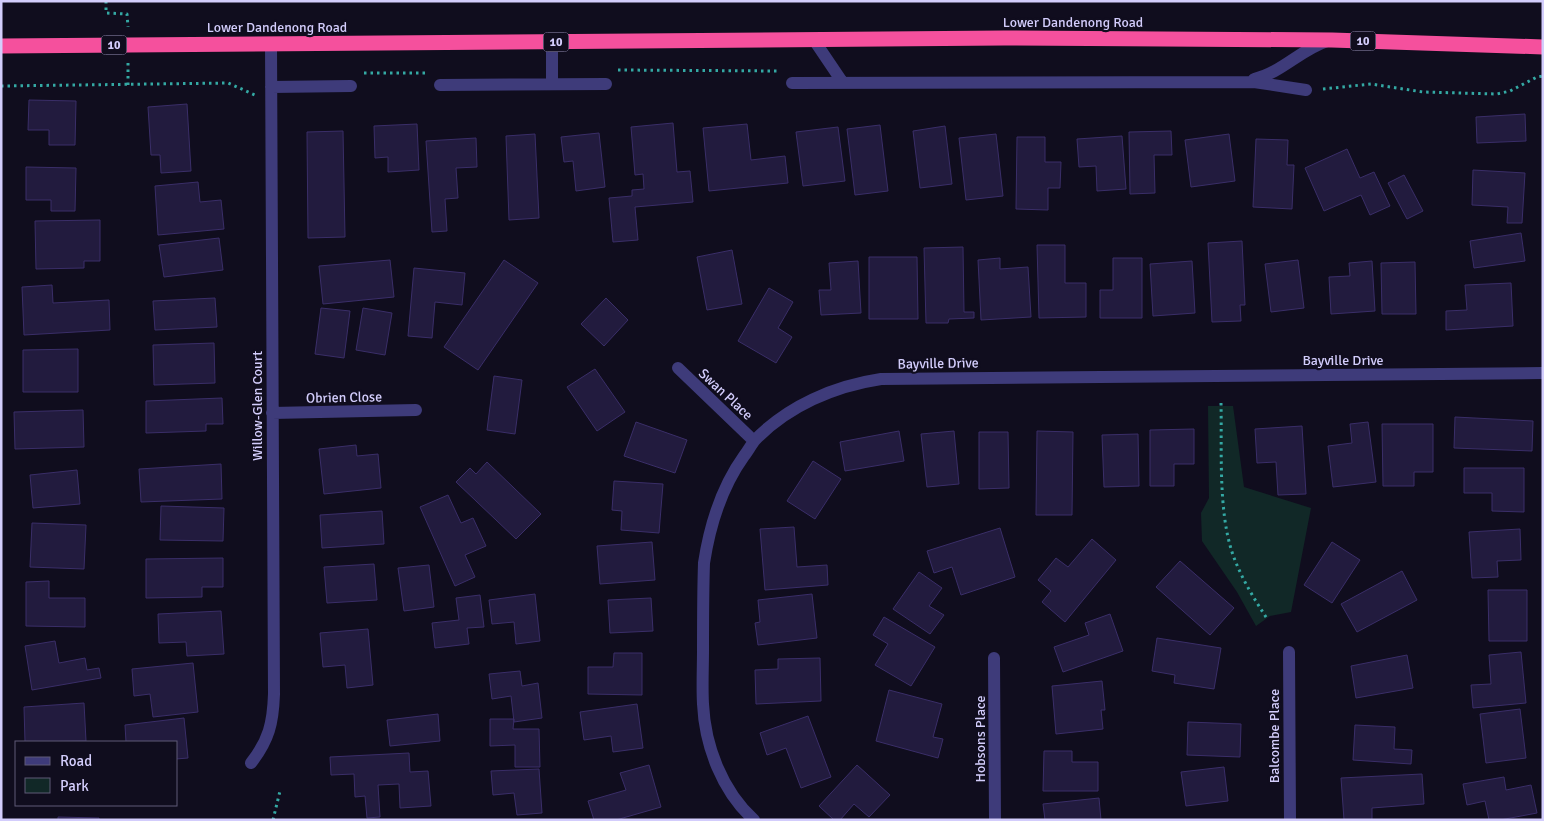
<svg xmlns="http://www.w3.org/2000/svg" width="1544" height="821" font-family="Signika,sans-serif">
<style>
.green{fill:#112827}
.building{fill:#221b3e;stroke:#3a2e68}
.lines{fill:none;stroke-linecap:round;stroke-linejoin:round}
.path{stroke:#34a9a4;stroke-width:3;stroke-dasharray:2.5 4;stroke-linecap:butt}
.street{stroke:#3e3b7a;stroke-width:12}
.highway{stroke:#f5509d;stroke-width:15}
.labels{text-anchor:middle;stroke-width:4.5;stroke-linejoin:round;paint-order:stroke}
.shield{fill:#100d1e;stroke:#9893b9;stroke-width:1}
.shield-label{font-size:12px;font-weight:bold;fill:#d3cdfc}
.street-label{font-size:14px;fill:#d3cdfc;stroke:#100d1e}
</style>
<rect width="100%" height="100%" fill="#100d1e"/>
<path class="green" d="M 1208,406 L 1233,406 L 1244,487 L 1311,508 L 1291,612 L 1270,616 L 1256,626 L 1237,592 L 1202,541 L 1201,513 L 1209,498 Z"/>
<path class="building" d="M 29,100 L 76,101 L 75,145 L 49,145 L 49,130 L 28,130 Z
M 187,104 L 191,171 L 161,173 L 160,155 L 151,155 L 148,107 Z
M 1525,114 L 1526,141 L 1477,143 L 1476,117 Z
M 673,123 L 677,172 L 690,171 L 693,202 L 635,207 L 638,240 L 613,242 L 609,198 L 632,196 L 632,190 L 644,189 L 643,174 L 635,175 L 631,127 Z
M 417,124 L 419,170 L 388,172 L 388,157 L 375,158 L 374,126 Z
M 747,124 L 751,160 L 785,156 L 788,183 L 709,191 L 703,128 Z
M 880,125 L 888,191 L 855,195 L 847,129 Z
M 945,126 L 952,184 L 920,188 L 913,131 Z
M 838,127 L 845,181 L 803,186 L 796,132 Z
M 343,131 L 345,237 L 308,238 L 307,132 Z
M 1171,131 L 1172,155 L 1154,155 L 1155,193 L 1130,194 L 1129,132 Z
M 599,133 L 605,187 L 576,191 L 573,161 L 564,162 L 561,137 Z
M 535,134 L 539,218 L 509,220 L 506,136 Z
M 996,134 L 1003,196 L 966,200 L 959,138 Z
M 1229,134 L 1235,181 L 1191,187 L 1185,140 Z
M 1122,136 L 1126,189 L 1097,191 L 1096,166 L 1079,167 L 1077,139 Z
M 1017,137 L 1045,137 L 1045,162 L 1061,162 L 1060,188 L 1048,188 L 1048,210 L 1016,209 Z
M 476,138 L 477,167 L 456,168 L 458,198 L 445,199 L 447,231 L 432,232 L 426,141 Z
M 1256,139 L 1288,140 L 1287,165 L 1294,165 L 1292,209 L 1253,207 Z
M 1347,149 L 1360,178 L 1374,172 L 1390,206 L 1370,215 L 1361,195 L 1324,211 L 1305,168 Z
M 26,167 L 76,168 L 75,211 L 51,211 L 51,200 L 26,200 Z
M 1473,170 L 1525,173 L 1522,223 L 1507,223 L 1508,207 L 1472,205 Z
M 1404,175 L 1423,211 L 1407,219 L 1388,183 Z
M 198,182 L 200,202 L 221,200 L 224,229 L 158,235 L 155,186 Z
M 100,220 L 100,261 L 84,261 L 84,268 L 36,269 L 35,221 Z
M 1521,233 L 1525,261 L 1474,268 L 1470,241 Z
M 219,238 L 223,270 L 164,277 L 159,245 Z
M 1242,241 L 1245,305 L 1240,305 L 1241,321 L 1212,322 L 1208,243 Z
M 1037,245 L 1065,245 L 1065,283 L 1086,283 L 1086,317 L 1039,318 Z
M 963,247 L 964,312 L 974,312 L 974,318 L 949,319 L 948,323 L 926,323 L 924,248 Z
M 732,250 L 742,304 L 707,310 L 697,257 Z
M 869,257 L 917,257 L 918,319 L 869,319 Z
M 1000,258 L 1000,269 L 1028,267 L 1031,317 L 981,320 L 978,260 Z
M 1113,258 L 1142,258 L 1142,318 L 1100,318 L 1100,290 L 1113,290 Z
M 390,260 L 394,297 L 323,304 L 319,266 Z
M 504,260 L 538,283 L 478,370 L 444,347 Z
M 1298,260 L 1304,308 L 1271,312 L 1265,264 Z
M 858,261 L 861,313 L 821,315 L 819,290 L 831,290 L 829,263 Z
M 1192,261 L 1195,313 L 1153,316 L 1150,264 Z
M 1372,261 L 1375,311 L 1331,314 L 1329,277 L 1350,276 L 1349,263 Z
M 1415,262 L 1416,314 L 1382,314 L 1381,263 Z
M 414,268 L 465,273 L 462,305 L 435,302 L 432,338 L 408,336 Z
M 1511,283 L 1513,326 L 1446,330 L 1446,311 L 1467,310 L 1465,285 Z
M 52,285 L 53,303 L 109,300 L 110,330 L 24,335 L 22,287 Z
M 769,288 L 793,302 L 778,328 L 792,337 L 776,363 L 738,341 Z
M 215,298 L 217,327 L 155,330 L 153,301 Z
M 606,298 L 628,320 L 604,346 L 581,324 Z
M 321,308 L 350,311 L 344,358 L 315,354 Z
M 363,308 L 392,313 L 385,355 L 356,350 Z
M 214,343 L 215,383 L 154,385 L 153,345 Z
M 78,349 L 78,392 L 23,392 L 23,350 Z
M 595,369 L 625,412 L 597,431 L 567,387 Z
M 494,376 L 522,380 L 515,434 L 487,430 Z
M 222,398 L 223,424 L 206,424 L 206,431 L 146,433 L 146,401 Z
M 83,410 L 84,447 L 15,449 L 14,412 Z
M 1455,417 L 1533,421 L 1532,451 L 1454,448 Z
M 636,422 L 687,440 L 675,473 L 624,456 Z
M 1368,422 L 1376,482 L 1333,487 L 1328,446 L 1352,443 L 1350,424 Z
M 1382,424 L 1433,424 L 1433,472 L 1414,472 L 1414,486 L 1383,486 Z
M 1302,426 L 1306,494 L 1278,495 L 1276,462 L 1257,463 L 1255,429 Z
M 1194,429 L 1194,464 L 1174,464 L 1174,486 L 1150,486 L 1150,430 Z
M 899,431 L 904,461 L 845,471 L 840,442 Z
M 954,431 L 959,484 L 927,487 L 921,434 Z
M 1037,431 L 1073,432 L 1072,515 L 1036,515 Z
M 979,432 L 1008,432 L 1009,488 L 979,489 Z
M 1138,434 L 1139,486 L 1104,487 L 1102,435 Z
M 356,445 L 357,456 L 378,454 L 381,488 L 324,494 L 319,449 Z
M 813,461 L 841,479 L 815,519 L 787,501 Z
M 487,462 L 541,514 L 516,539 L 456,482 L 470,468 L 476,474 Z
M 221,464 L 222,499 L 141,502 L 139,469 Z
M 1464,468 L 1524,468 L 1524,512 L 1492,511 L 1492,493 L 1464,493 Z
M 77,470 L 80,504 L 33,508 L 30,475 Z
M 614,481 L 663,484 L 659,533 L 621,530 L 622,511 L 612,510 Z
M 448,495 L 461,523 L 473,518 L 486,546 L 465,555 L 475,577 L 455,586 L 420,507 Z
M 161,506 L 224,508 L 223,541 L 160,540 Z
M 382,511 L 384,544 L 322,548 L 320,515 Z
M 32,523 L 86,525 L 84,569 L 30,567 Z
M 794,527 L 797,567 L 827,565 L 828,585 L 765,590 L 760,529 Z
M 1000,528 L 1015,577 L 961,595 L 952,567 L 934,573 L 927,551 Z
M 1520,529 L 1521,560 L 1497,561 L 1498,577 L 1472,578 L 1469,532 Z
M 1092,539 L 1116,560 L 1065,622 L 1042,602 L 1051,591 L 1038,580 L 1056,558 L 1068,567 Z
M 652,542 L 655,580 L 600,584 L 597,546 Z
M 1332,542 L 1360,560 L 1332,603 L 1304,585 Z
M 223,558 L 223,587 L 202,587 L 202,597 L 146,598 L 146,559 Z
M 1180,561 L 1234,608 L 1210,635 L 1156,587 Z
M 374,564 L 377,600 L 327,603 L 324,567 Z
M 429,565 L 434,607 L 404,611 L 398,568 Z
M 1402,571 L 1417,600 L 1357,632 L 1341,604 Z
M 919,572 L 942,588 L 929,606 L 944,615 L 930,634 L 893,609 Z
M 49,581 L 49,598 L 85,598 L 85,627 L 26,626 L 26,582 Z
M 1488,590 L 1527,590 L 1527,641 L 1489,641 Z
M 535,594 L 540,641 L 516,644 L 514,622 L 492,624 L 489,600 Z
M 812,594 L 817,638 L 758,645 L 755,623 L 760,622 L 758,600 Z
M 480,595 L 484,627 L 467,628 L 469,644 L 435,648 L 432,623 L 459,620 L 456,598 Z
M 651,598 L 653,631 L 610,633 L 608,600 Z
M 221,611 L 224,654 L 187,656 L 186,642 L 159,643 L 158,614 Z
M 1110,614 L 1123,651 L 1063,672 L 1054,647 L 1089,635 L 1085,623 Z
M 884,617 L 935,647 L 911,686 L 875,665 L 888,644 L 873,635 Z
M 368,629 L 373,685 L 347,688 L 345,665 L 323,667 L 320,633 Z
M 1157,638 L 1221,648 L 1214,689 L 1174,683 L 1175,675 L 1152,671 Z
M 55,641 L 59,663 L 85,658 L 87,670 L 99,668 L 101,678 L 32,690 L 25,646 Z
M 1521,652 L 1526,703 L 1473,708 L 1471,685 L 1491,684 L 1489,655 Z
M 614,653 L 642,653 L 642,695 L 588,694 L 588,667 L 613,667 Z
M 1407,655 L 1413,688 L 1356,698 L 1351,666 Z
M 820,658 L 821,701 L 756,704 L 755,670 L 778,669 L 778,659 Z
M 193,663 L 198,712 L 153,717 L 150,694 L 134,696 L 132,669 Z
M 520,671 L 522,686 L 538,683 L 542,718 L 514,722 L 511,696 L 492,699 L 489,674 Z
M 1102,681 L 1105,710 L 1101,710 L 1103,729 L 1056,734 L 1052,686 Z
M 889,690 L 942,704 L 933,737 L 943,739 L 938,758 L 876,741 Z
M 84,703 L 86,741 L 25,742 L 24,707 Z
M 637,704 L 643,748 L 613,752 L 611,736 L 584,740 L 580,712 Z
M 1520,709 L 1526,758 L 1486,763 L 1480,714 Z
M 438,714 L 440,741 L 390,746 L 387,720 Z
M 808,716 L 831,777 L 801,788 L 786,748 L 767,755 L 760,733 Z
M 184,718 L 188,758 L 176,759 L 176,742 L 126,742 L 125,725 Z
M 490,719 L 514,719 L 513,729 L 539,729 L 540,767 L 515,767 L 515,745 L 490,746 Z
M 1188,722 L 1241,724 L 1240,757 L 1187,755 Z
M 1355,725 L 1395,727 L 1394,749 L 1412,750 L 1411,764 L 1353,760 Z
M 1044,751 L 1072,751 L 1072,762 L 1098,762 L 1098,791 L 1043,791 Z
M 409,753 L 410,772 L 428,771 L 431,806 L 400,808 L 399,784 L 378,785 L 380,817 L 367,818 L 365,796 L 355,797 L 354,774 L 331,775 L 330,757 Z
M 649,765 L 661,807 L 616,820 L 594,820 L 588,801 L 626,790 L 620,773 Z
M 857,765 L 890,795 L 869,817 L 854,804 L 840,820 L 834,820 L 819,806 Z
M 1224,767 L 1228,801 L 1186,806 L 1181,772 Z
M 539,769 L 542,813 L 517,815 L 514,793 L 493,795 L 491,771 Z
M 1422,774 L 1424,804 L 1372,808 L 1372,820 L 1344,820 L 1341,778 Z
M 1504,777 L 1506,790 L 1531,785 L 1537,813 L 1500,820 L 1489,820 L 1485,801 L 1467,805 L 1463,784 Z
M 1099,798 L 1101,820 L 1045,820 L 1043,804 Z
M 58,817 L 99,818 L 99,820 L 58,820 Z"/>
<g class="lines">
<path class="path" d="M 106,1 L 106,13 L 127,14 L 128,27
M 618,70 L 779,71
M 364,73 L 428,73
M 128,85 L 128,63
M 1,86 L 228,83 L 255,95
M 1323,89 L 1371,84 L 1423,92 L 1497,94 L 1510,91 L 1537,77 L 1543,76
M 1221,403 C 1222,448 1218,509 1232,552 C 1240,576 1254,599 1268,620
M 273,820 L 280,791"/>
<path class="street" d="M 814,40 L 843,83
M 552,42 L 552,84
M 1254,79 C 1281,73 1300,50 1327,41
M 792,83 L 1254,82 L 1306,90
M 440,85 L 606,84
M 271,87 L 351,86
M 678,368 L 754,441
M 272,413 L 416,410
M 1289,652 L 1290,820
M 994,658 L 995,820
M 251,763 C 269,740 273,723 274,694 L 271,44
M 754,820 C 722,791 705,746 703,704 C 702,686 703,668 703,650 C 703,621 703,592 704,563 C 710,524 721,488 744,456 C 748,451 751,445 755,440 C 788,406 834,386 881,379 L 1543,373"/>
<path class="highway" d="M 1,46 L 1004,38 L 1332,40 L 1543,47"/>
</g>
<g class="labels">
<g class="shield">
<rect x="1350.5" y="31.5" width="25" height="19" rx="4"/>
<rect x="543.5" y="32.5" width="25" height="19" rx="4"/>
<rect x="101.5" y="35.5" width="25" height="19" rx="4"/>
</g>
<g class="shield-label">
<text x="1363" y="45">10</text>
<text x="556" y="46">10</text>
<text x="114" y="49">10</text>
</g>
<g class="street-label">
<text x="1073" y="27">Lower Dandenong Road</text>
<text x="277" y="32">Lower Dandenong Road</text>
<text x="1343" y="365">Bayville Drive</text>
<text transform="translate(938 363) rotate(-1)" y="5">Bayville Drive</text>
<text transform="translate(726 394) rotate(43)" y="5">Swan Place</text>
<text transform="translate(344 397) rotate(-1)" y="5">Obrien Close</text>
<text transform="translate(257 406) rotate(-90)" y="5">Willow-Glen Court</text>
<text transform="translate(1274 736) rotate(-90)" y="5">Balcombe Place</text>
<text transform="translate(980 739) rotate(-90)" y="5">Hobsons Place</text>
</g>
</g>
<rect width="1544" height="821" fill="none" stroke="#d3cdfc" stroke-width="5"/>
<rect x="15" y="741" width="162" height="65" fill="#100d1e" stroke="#5e5a77"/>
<rect x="25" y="757" width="25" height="8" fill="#3e3b7a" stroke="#5e5a77"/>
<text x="60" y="766" font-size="15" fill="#d3cdfc">Road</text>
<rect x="25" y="778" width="25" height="15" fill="#112827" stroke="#5e5a77"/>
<text x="60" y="791" font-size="15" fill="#d3cdfc">Park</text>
</svg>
